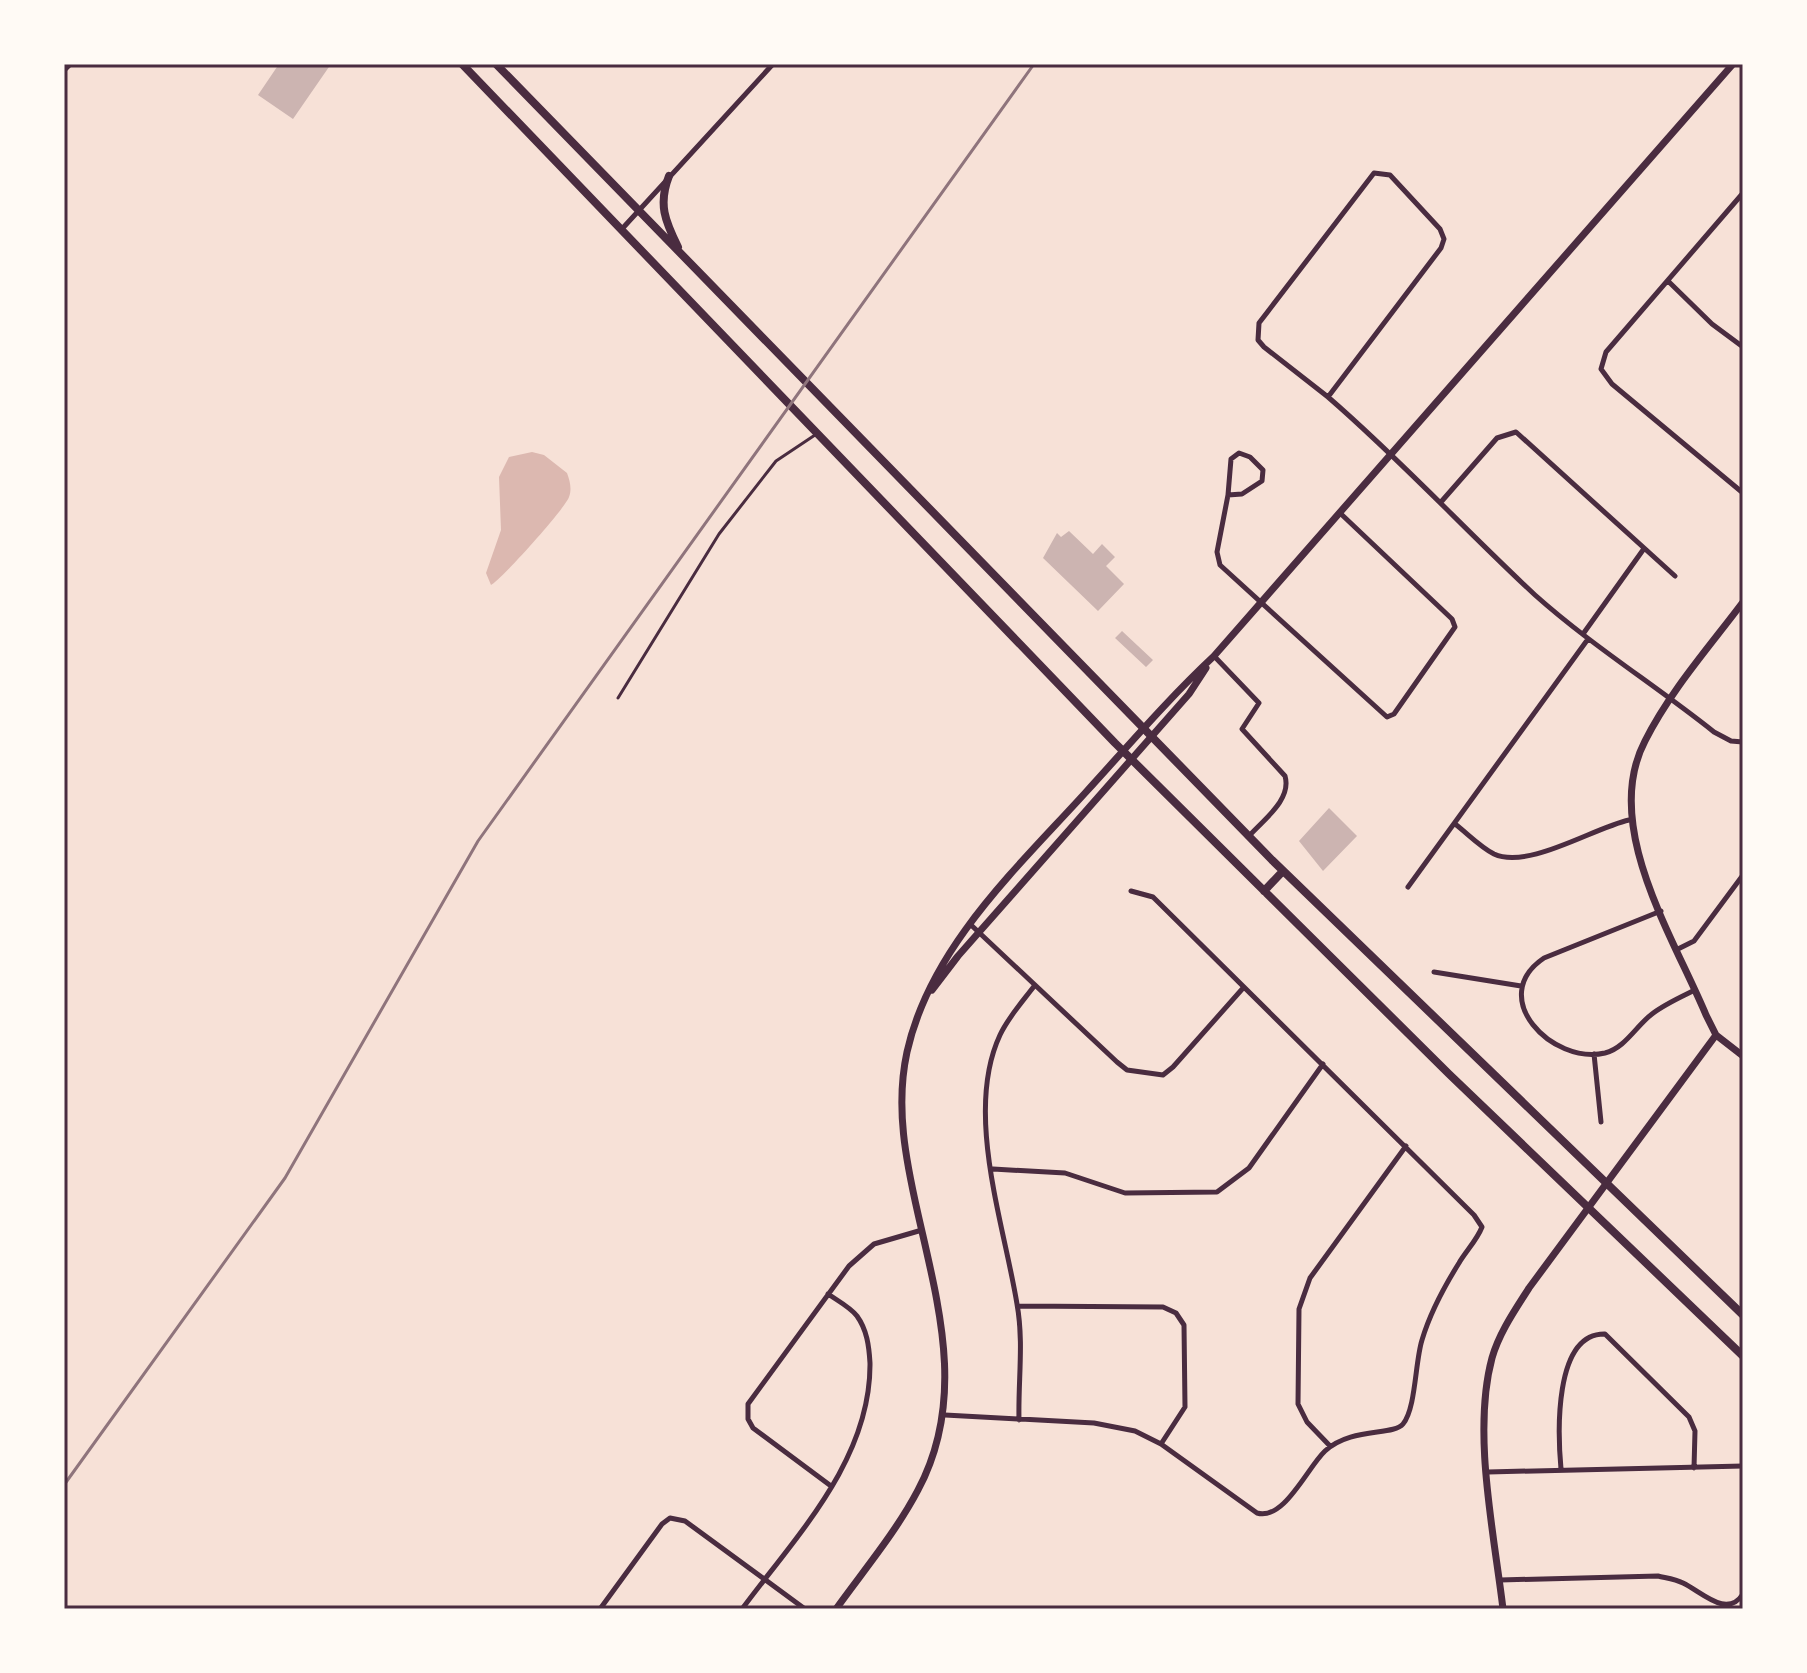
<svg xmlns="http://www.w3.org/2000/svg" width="1807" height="1673" font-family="Ubuntu,sans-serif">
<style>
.water{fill:#dcb8b0}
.building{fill:#ccb4b1}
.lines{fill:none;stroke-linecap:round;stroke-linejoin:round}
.service{stroke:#4a2c40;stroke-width:3}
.minor{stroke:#4a2c40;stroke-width:5}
.tertiary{stroke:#4a2c40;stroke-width:7}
.secondary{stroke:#4a2c40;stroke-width:8}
.rail{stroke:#8f747c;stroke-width:3}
.neatline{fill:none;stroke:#4a2c40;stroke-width:3}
</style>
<rect width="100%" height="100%" fill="#f7e1d7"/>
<path class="water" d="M 532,452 L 544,455 L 567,473 C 570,481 572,489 569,497 C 565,509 499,582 491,585 L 486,573 L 501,530 L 499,477 L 509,457 Z"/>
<path class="building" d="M 279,64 L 331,64 L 293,119 L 258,95 Z
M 1069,531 L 1093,554 L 1102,544 L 1115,557 L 1106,566 L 1124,584 L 1098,611 L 1043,558 L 1057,533 L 1061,537 Z
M 1122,631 L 1153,660 L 1146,667 L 1115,638 Z
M 1329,808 L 1357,836 L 1323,871 L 1299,841 Z"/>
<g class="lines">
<path class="service" d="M 618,698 L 719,534 L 776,461 L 815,435"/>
<path class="minor" d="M 1374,173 L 1390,175 L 1440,229 L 1444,239 L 1441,248 L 1328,397 L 1264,347 L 1258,340 L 1259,323 Z
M 1743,193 L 1606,352 L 1601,369 L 1612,384 L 1743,493
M 621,230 L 773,64
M 1668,281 L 1712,324 L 1743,347
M 1328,397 C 1401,460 1465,530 1535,595 C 1591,645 1655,685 1714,732 L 1731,741 L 1743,742
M 1228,495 L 1231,459 L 1239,453 L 1250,457 L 1263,470 L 1262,481 L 1242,494 L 1228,495 L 1217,552 L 1220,565 L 1387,717 L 1394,714 L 1455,627 L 1452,619 L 1340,513
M 1441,502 L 1497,438 L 1516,432 L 1675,576
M 1583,634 L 1643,550
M 1214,656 L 1259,703 L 1242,729 L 1285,776 C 1292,800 1263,820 1249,836
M 1455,824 C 1467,833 1480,847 1494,854 C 1528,870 1593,828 1629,820
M 1408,887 L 1588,639
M 1661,911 L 1544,958 C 1486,997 1552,1065 1605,1053 C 1625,1048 1636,1026 1652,1014 C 1665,1004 1681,997 1695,990
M 970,924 L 1117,1062 L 1127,1070 L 1163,1075 L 1173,1067 L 1244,987
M 1678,949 L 1694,941 L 1743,875
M 1434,972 L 1521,986
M 1594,1054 L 1601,1122
M 993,1169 L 1065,1173 L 1125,1193 L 1217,1192 L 1249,1168 L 1323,1064
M 1018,1306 L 1163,1307 L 1176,1313 L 1184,1325 L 1185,1407 L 1161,1444
M 945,1415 L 1094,1423 L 1135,1431 L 1161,1444 L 1257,1513 C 1284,1521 1307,1468 1325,1451 C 1351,1427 1393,1436 1403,1424 C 1416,1408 1415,1362 1422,1340 C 1430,1313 1444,1287 1459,1263 C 1466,1251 1477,1240 1482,1227 L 1474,1215 L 1153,897 L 1131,891
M 1019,1420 C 1018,1380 1024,1343 1017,1304 C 1004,1224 964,1112 1000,1035 C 1009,1016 1023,1001 1035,985
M 1330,1446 L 1307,1422 L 1298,1404 L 1299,1309 L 1310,1278 L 1406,1146
M 1561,1469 C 1558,1436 1553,1333 1605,1334 L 1689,1417 L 1695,1431 L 1694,1468
M 1488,1472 L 1743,1466
M 831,1486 L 753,1428 L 748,1419 L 748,1404 L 849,1266 L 874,1244 L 922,1230
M 1500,1580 L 1658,1576 C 1666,1578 1675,1579 1683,1583 C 1702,1592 1727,1619 1743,1594
M 600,1609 L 662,1524 L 670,1518 L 685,1521 L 805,1609
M 742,1609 C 796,1536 871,1460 870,1363 C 869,1346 867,1330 857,1316 C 850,1307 838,1301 828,1294"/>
<path class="tertiary" d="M 64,69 L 69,64
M 1743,602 C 1710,646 1670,691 1645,741 C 1601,825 1673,936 1706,1015 L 1716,1035 L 1743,1056
M 932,990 L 958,956 L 1189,694 L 1206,668
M 836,1609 C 864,1570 896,1532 918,1490 C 966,1400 939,1307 918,1214 C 906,1161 895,1107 907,1052 C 930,948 1016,869 1086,792 C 1128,746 1168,699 1214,656 L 1733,64
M 1503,1609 C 1494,1533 1472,1432 1492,1358 C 1499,1333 1515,1310 1529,1288 L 1716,1035"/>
<path class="secondary" d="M 462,64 L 1115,743 L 1449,1074 L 1743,1356
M 496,64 L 1272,860 L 1743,1315
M 669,176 C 658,204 665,221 678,247
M 1264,891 L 1283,871"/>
<path class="rail" d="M 64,1485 L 285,1178 L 478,841 L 1034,64"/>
</g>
<rect width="1807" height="1673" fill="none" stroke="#fffaf5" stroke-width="132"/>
<rect x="66" y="66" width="1675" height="1541" class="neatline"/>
</svg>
